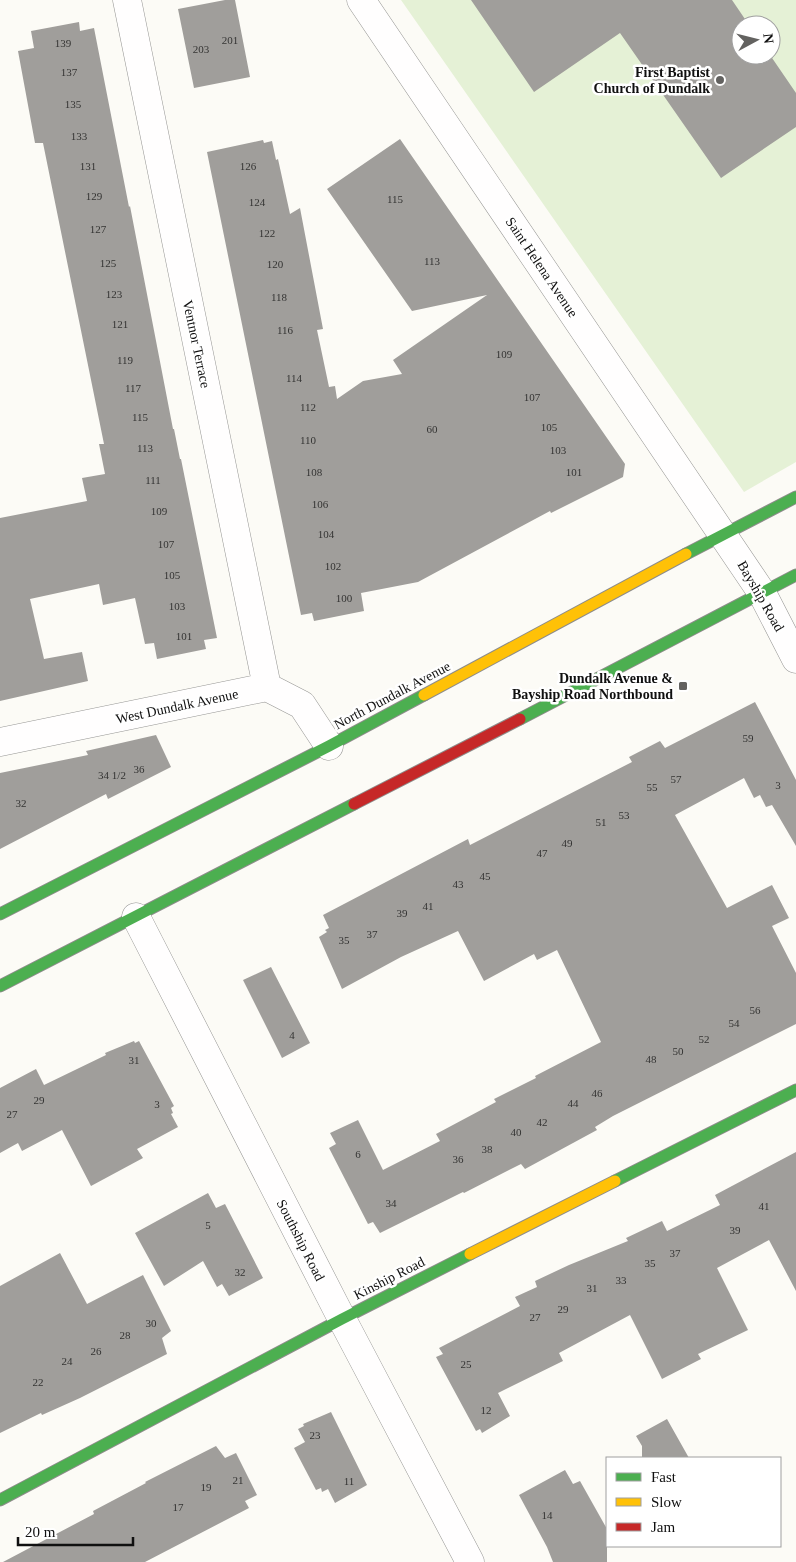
<svg xmlns="http://www.w3.org/2000/svg" width="796" height="1562" font-family="'Times New Roman',serif">
<style>
.green{fill:#e5f1d6;fill-rule:evenodd}
.building{fill:#a09e9b}
.lines{fill:none;stroke-linecap:round;stroke-linejoin:round}
.street-casing{stroke:#969694;stroke-width:29}
.fast-casing{stroke:#8d8c8a;stroke-width:13}
.slow-casing{stroke:#8d8c8a;stroke-width:13}
.jam-casing{stroke:#8d8c8a;stroke-width:13}
.street{stroke:#fffefe;stroke-width:28}
.fast{stroke:#4caf50;stroke-width:11}
.slow{stroke:#ffc107;stroke-width:11}
.jam{stroke:#c62828;stroke-width:11}
.poi-dot{fill:#636260;stroke:#fff;stroke-width:2}
.labels{text-anchor:middle;stroke-width:5;stroke-linejoin:round;paint-order:stroke}
.number-label{font-size:11px;fill:#343433}
.poi-label{font-size:14px;font-weight:bold;fill:#101010;stroke:#fff;text-anchor:end}
.street-label{font-size:14px;fill:#101010;stroke:#fff}
</style>
<rect width="100%" height="100%" fill="#fcfbf6"/>
<path class="green" d="M 401,0 L 796,0 L 796,462 L 744,492 ZM 741,25 L 771,25 L 771,55 L 741,55 Z"/>
<path class="building" d="M 225,0 L 235,0 L 250,77 L 194,88 L 178,9 Z
M 471,0 L 732,0 L 749,25 L 741,25 L 741,55 L 770,55 L 796,93 L 796,127 L 721,178 L 620,33 L 534,92 Z
M 79,22 L 80,31 L 94,28 L 129,207 L 130,206 L 173,429 L 174,429 L 180,459 L 181,459 L 217,638 L 204,640 L 206,649 L 157,659 L 154,643 L 145,644 L 135,598 L 103,605 L 99,584 L 30,599 L 44,659 L 82,652 L 88,681 L 0,701 L 0,518 L 87,501 L 82,478 L 105,474 L 99,444 L 104,444 L 43,143 L 35,143 L 18,51 L 34,48 L 31,31 Z
M 400,139 L 625,464 L 623,477 L 551,513 L 550,511 L 418,582 L 361,593 L 364,611 L 314,621 L 312,613 L 301,615 L 207,152 L 263,140 L 264,143 L 272,141 L 276,160 L 278,159 L 290,214 L 300,208 L 323,329 L 317,330 L 329,387 L 335,386 L 337,399 L 363,381 L 402,374 L 393,360 L 487,295 L 412,311 L 327,189 Z
M 755,702 L 796,780 L 796,846 L 772,805 L 766,807 L 760,795 L 754,798 L 744,778 L 675,815 L 727,908 L 772,885 L 789,918 L 772,926 L 796,973 L 796,1024 L 613,1116 L 595,1127 L 597,1130 L 525,1169 L 521,1164 L 464,1193 L 463,1192 L 380,1233 L 373,1222 L 368,1224 L 329,1148 L 336,1144 L 330,1133 L 358,1120 L 383,1170 L 440,1141 L 436,1134 L 496,1102 L 494,1099 L 536,1078 L 535,1076 L 601,1042 L 557,950 L 537,960 L 534,954 L 484,981 L 458,931 L 401,957 L 342,989 L 319,937 L 327,932 L 325,930 L 329,928 L 323,915 L 468,839 L 470,845 L 632,762 L 629,757 L 660,741 L 665,748 Z
M 156,735 L 171,767 L 108,799 L 106,794 L 0,849 L 0,773 L 88,755 L 86,751 Z
M 271,967 L 310,1043 L 282,1058 L 243,980 Z
M 134,1041 L 135,1043 L 139,1041 L 174,1106 L 171,1108 L 173,1113 L 171,1114 L 178,1127 L 137,1149 L 143,1158 L 91,1186 L 62,1130 L 22,1151 L 18,1143 L 0,1153 L 0,1088 L 36,1069 L 44,1085 L 106,1055 L 105,1053 Z
M 796,1152 L 796,1291 L 769,1240 L 717,1268 L 748,1330 L 698,1354 L 701,1359 L 662,1379 L 630,1315 L 559,1353 L 563,1361 L 498,1393 L 510,1416 L 482,1433 L 480,1429 L 476,1431 L 436,1357 L 443,1354 L 439,1348 L 520,1306 L 515,1297 L 537,1287 L 535,1281 L 569,1265 L 628,1241 L 626,1238 L 662,1221 L 667,1231 L 720,1205 L 715,1195 Z
M 208,1193 L 216,1208 L 225,1204 L 263,1278 L 229,1296 L 222,1284 L 217,1287 L 203,1261 L 164,1286 L 135,1233 Z
M 60,1253 L 87,1304 L 143,1275 L 171,1331 L 162,1338 L 167,1354 L 80,1398 L 42,1415 L 41,1413 L 0,1433 L 0,1286 Z
M 331,1412 L 367,1485 L 335,1503 L 328,1489 L 322,1492 L 321,1488 L 316,1490 L 294,1448 L 305,1442 L 298,1429 L 304,1426 L 303,1424 Z
M 667,1419 L 689,1458 L 642,1458 L 642,1446 L 636,1436 Z
M 216,1446 L 225,1458 L 236,1453 L 257,1495 L 245,1501 L 249,1508 L 145,1562 L 3,1562 L 94,1514 L 93,1511 L 146,1483 L 145,1482 Z
M 565,1470 L 573,1484 L 580,1481 L 607,1529 L 607,1562 L 553,1562 L 547,1547 L 519,1495 Z"/>
<g class="lines">
<defs>
<path id="street" d="M 127,0 L 267,687
M 361,0 L 762,593 L 796,659
M 0,742 L 267,687 L 302,705 L 329,746
M 136,917 L 342,1319 L 470,1562"/>
<path id="fast" d="M 686,554 L 796,497
M 520,719 L 796,575
M 0,914 L 329,746 L 424,695
M 0,986 L 354,804
M 615,1181 L 796,1090
M 0,1500 L 342,1319 L 470,1254"/>
<path id="slow" d="M 424,695 L 686,554
M 470,1254 L 615,1181"/>
<path id="jam" d="M 354,804 L 520,719"/>
</defs>
<use href="#street" class="street-casing"/>
<use href="#fast" class="fast-casing"/>
<use href="#slow" class="slow-casing"/>
<use href="#jam" class="jam-casing"/>
<use href="#street" class="street"/>
<use href="#fast" class="fast"/>
<use href="#slow" class="slow"/>
<use href="#jam" class="jam"/>
</g>
<g class="poi-dot">
<circle cx="720" cy="80" r="5"/>
<rect x="678" y="681" width="10" height="10" rx="2.5"/>
</g>
<g class="labels">
<g class="number-label">
<text x="230" y="44">201</text>
<text x="63" y="47">139</text>
<text x="201" y="53">203</text>
<text x="69" y="76">137</text>
<text x="73" y="108">135</text>
<text x="79" y="140">133</text>
<text x="88" y="170">131</text>
<text x="248" y="170">126</text>
<text x="94" y="200">129</text>
<text x="395" y="203">115</text>
<text x="257" y="206">124</text>
<text x="98" y="233">127</text>
<text x="267" y="237">122</text>
<text x="432" y="265">113</text>
<text x="108" y="267">125</text>
<text x="275" y="268">120</text>
<text x="114" y="298">123</text>
<text x="279" y="301">118</text>
<text x="120" y="328">121</text>
<text x="285" y="334">116</text>
<text x="504" y="358">109</text>
<text x="125" y="364">119</text>
<text x="294" y="382">114</text>
<text x="133" y="392">117</text>
<text x="532" y="401">107</text>
<text x="308" y="411">112</text>
<text x="140" y="421">115</text>
<text x="549" y="431">105</text>
<text x="432" y="433">60</text>
<text x="308" y="444">110</text>
<text x="145" y="452">113</text>
<text x="558" y="454">103</text>
<text x="314" y="476">108</text>
<text x="574" y="476">101</text>
<text x="153" y="484">111</text>
<text x="320" y="508">106</text>
<text x="159" y="515">109</text>
<text x="326" y="538">104</text>
<text x="166" y="548">107</text>
<text x="333" y="570">102</text>
<text x="172" y="579">105</text>
<text x="344" y="602">100</text>
<text x="177" y="610">103</text>
<text x="184" y="640">101</text>
<text x="748" y="742">59</text>
<text x="139" y="773">36</text>
<text x="112" y="779">34 1/2</text>
<text x="676" y="783">57</text>
<text x="778" y="789">3</text>
<text x="652" y="791">55</text>
<text x="21" y="807">32</text>
<text x="624" y="819">53</text>
<text x="601" y="826">51</text>
<text x="567" y="847">49</text>
<text x="542" y="857">47</text>
<text x="485" y="880">45</text>
<text x="458" y="888">43</text>
<text x="428" y="910">41</text>
<text x="402" y="917">39</text>
<text x="372" y="938">37</text>
<text x="344" y="944">35</text>
<text x="755" y="1014">56</text>
<text x="734" y="1027">54</text>
<text x="292" y="1039">4</text>
<text x="704" y="1043">52</text>
<text x="678" y="1055">50</text>
<text x="651" y="1063">48</text>
<text x="134" y="1064">31</text>
<text x="597" y="1097">46</text>
<text x="39" y="1104">29</text>
<text x="573" y="1107">44</text>
<text x="157" y="1108">3</text>
<text x="12" y="1118">27</text>
<text x="542" y="1126">42</text>
<text x="516" y="1136">40</text>
<text x="487" y="1153">38</text>
<text x="358" y="1158">6</text>
<text x="458" y="1163">36</text>
<text x="391" y="1207">34</text>
<text x="764" y="1210">41</text>
<text x="208" y="1229">5</text>
<text x="735" y="1234">39</text>
<text x="675" y="1257">37</text>
<text x="650" y="1267">35</text>
<text x="240" y="1276">32</text>
<text x="621" y="1284">33</text>
<text x="592" y="1292">31</text>
<text x="563" y="1313">29</text>
<text x="535" y="1321">27</text>
<text x="151" y="1327">30</text>
<text x="125" y="1339">28</text>
<text x="96" y="1355">26</text>
<text x="67" y="1365">24</text>
<text x="466" y="1368">25</text>
<text x="38" y="1386">22</text>
<text x="486" y="1414">12</text>
<text x="315" y="1439">23</text>
<text x="238" y="1484">21</text>
<text x="349" y="1485">11</text>
<text x="206" y="1491">19</text>
<text x="178" y="1511">17</text>
<text x="547" y="1519">14</text>
</g>
<g class="poi-label">
<text x="710" y="77">First Baptist<tspan x="710" dy="16">Church of Dundalk</tspan></text>
<text x="673" y="683">Dundalk Avenue &amp;<tspan x="673" dy="16">Bayship Road Northbound</tspan></text>
</g>
<g class="street-label">
<text transform="translate(542 267) rotate(56)" y="5">Saint Helena Avenue</text>
<text transform="translate(197 344) rotate(78)" y="5">Ventnor Terrace</text>
<text transform="translate(761 596) rotate(60)" y="5">Bayship Road</text>
<text transform="translate(392 695) rotate(-28)" y="5">North Dundalk Avenue</text>
<text transform="translate(177 706) rotate(-12)" y="5">West Dundalk Avenue</text>
<text transform="translate(301 1240) rotate(63)" y="5">Southship Road</text>
<text transform="translate(389 1278) rotate(-27)" y="5">Kinship Road</text>
</g>
</g>
<rect x="606" y="1457" width="175" height="90" fill="#ffffff" stroke="#9f9f9f"/>
<rect x="616" y="1473" width="25" height="8" fill="#4caf50" stroke="#9f9f9f"/>
<text x="651" y="1482" font-size="15" fill="#101010">Fast</text>
<rect x="616" y="1498" width="25" height="8" fill="#ffc107" stroke="#9f9f9f"/>
<text x="651" y="1507" font-size="15" fill="#101010">Slow</text>
<rect x="616" y="1523" width="25" height="8" fill="#c62828" stroke="#9f9f9f"/>
<text x="651" y="1532" font-size="15" fill="#101010">Jam</text>
<g transform="translate(756 40) rotate(83)"><circle r="24" fill="#ffffff" stroke="#9f9f9f"/>
<path d="M0-4L9 19L0 12L-9 19Z" fill="#636260"/>
<text y="-8" font-size="14" font-weight="bold" text-anchor="middle" fill="#101010">N</text>
</g>
<path d="M18 1537v8h115v-8" fill="none" stroke="#101010" stroke-width="2.5"/>
<text x="25" y="1537" font-size="15" fill="#101010" stroke="#ffffff" stroke-width="4" paint-order="stroke">20 m</text>
</svg>
